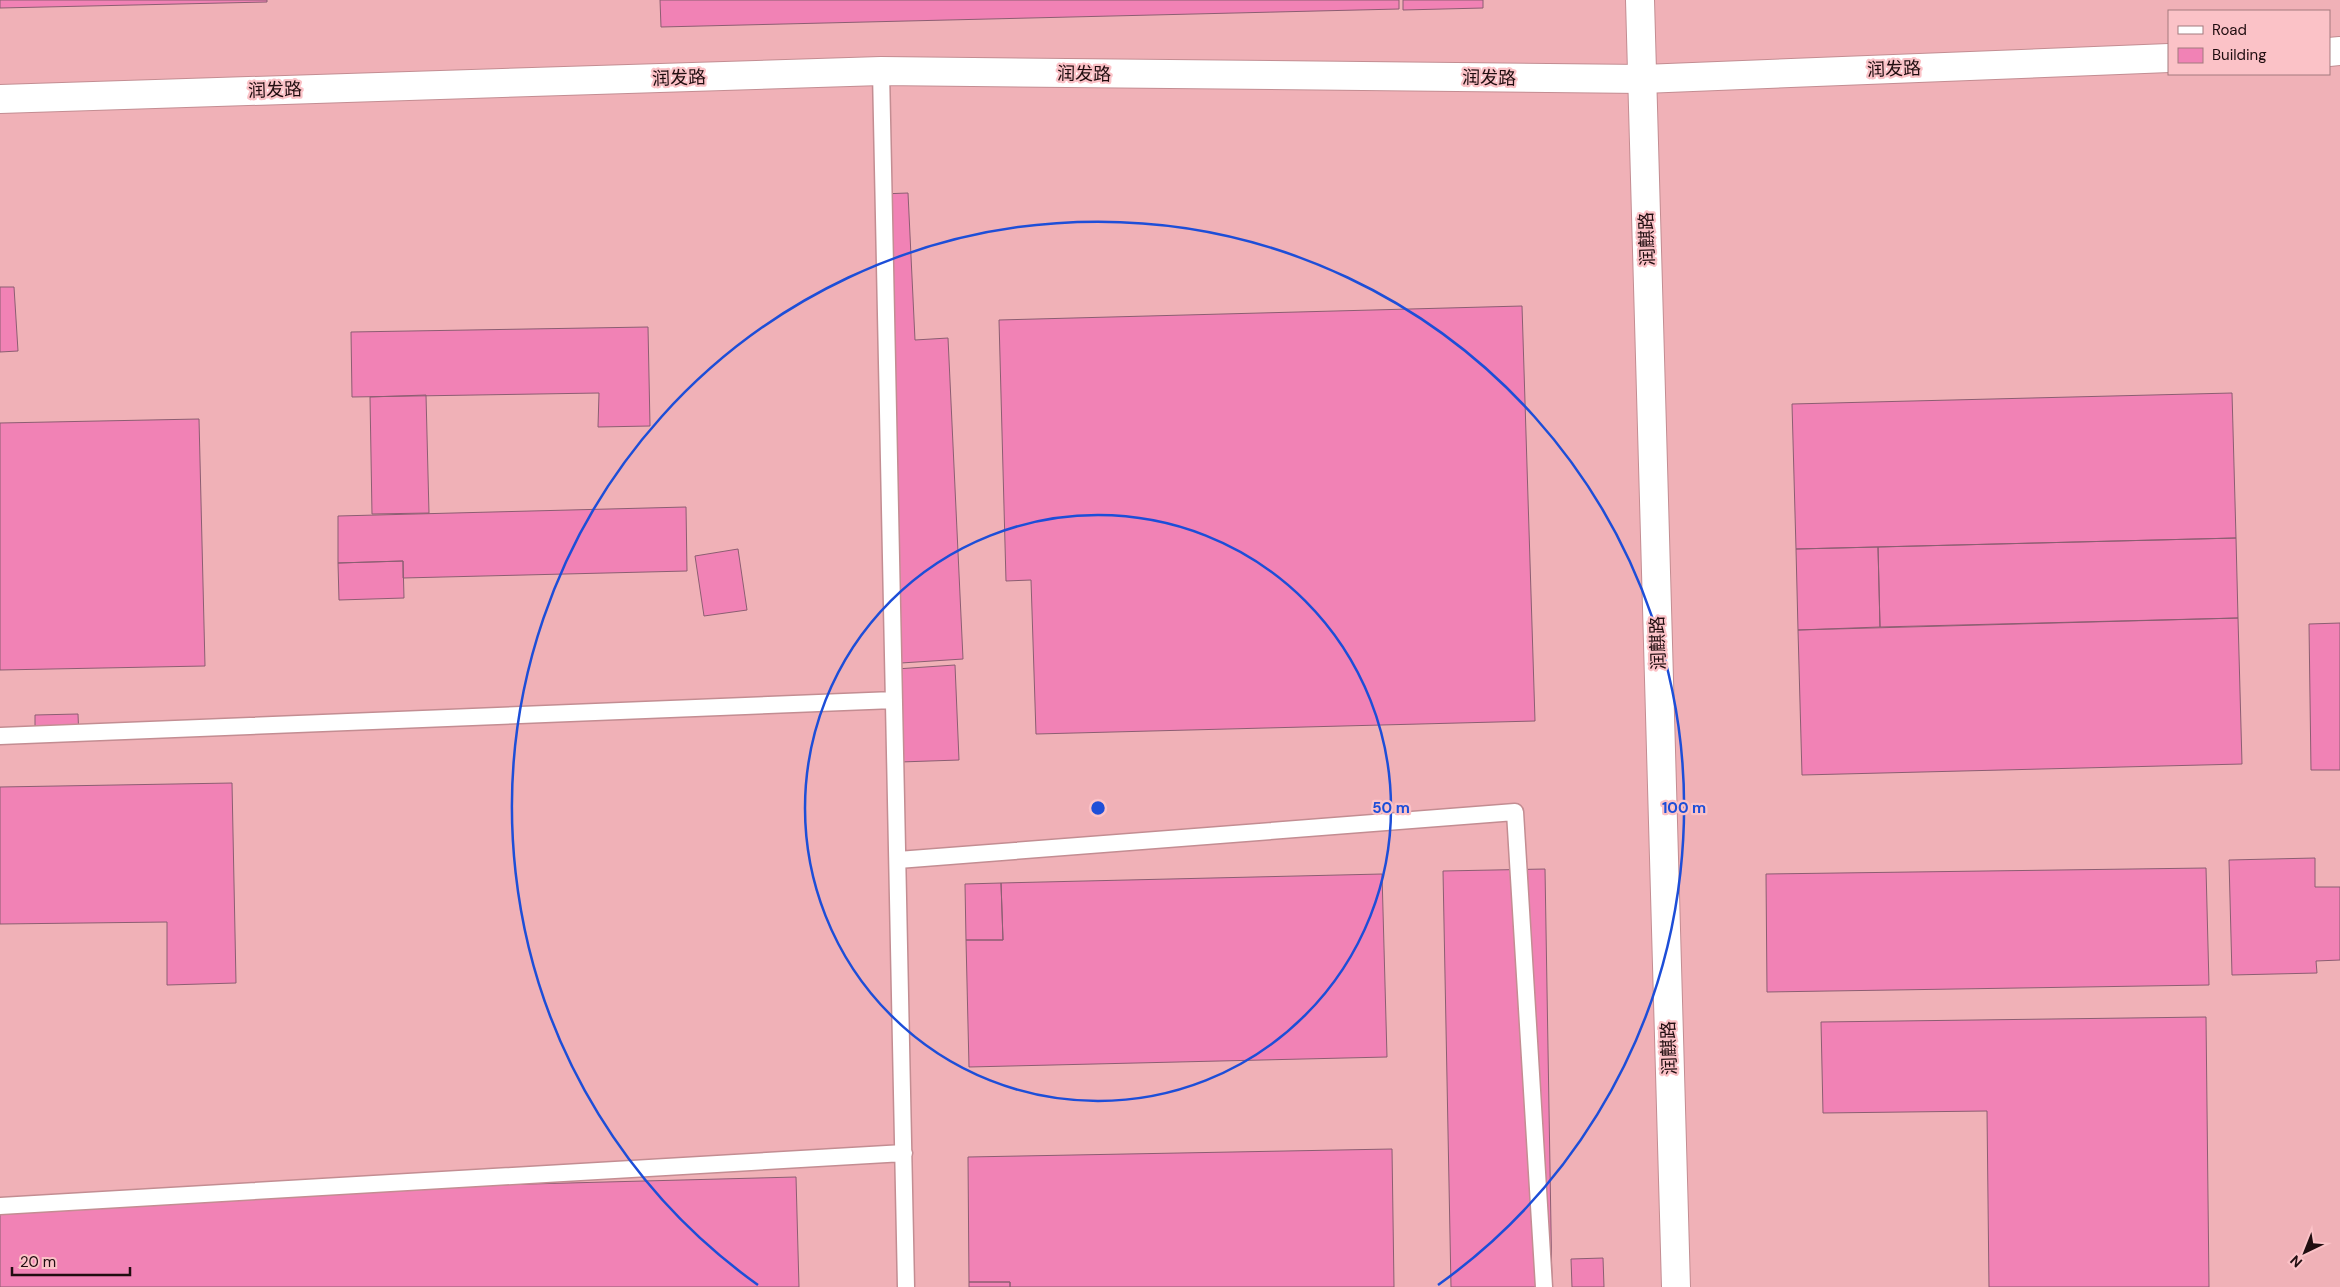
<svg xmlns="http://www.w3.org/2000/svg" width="2340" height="1287" font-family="'DM Sans','Noto Sans SC',sans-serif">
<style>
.built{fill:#f0b1b7;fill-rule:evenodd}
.building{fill:#f182b5;stroke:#8c5e72}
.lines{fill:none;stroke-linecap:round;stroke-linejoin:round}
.service-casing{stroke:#c38d92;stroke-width:19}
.tertiary-casing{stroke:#c38d92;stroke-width:30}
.secondary-casing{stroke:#c38d92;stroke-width:30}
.service{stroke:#fff;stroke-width:16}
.tertiary{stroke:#fff;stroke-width:28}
.secondary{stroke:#fff;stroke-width:28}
.ring{fill:none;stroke:#1d4ed8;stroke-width:2.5}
.labels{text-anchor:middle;stroke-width:4.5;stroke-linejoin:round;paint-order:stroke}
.street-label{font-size:18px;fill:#200d10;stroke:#fbc2c7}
.centre{fill:#1d4ed8;stroke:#fbc2c7;stroke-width:2.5}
.ring-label{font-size:15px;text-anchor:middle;font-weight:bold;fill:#1d4ed8;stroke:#fbc2c7;stroke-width:4.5;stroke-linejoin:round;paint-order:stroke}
</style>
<rect width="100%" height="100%" fill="#fbc2c7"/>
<path class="built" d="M 0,0 L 2340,0 L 2340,1287 L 0,1287 ZM 2169,11 L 2329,11 L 2329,74 L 2169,74 Z"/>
<path class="building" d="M 0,0 L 267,0 L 267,2 L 0,8 Z
M 660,0 L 1399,0 L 1399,9 L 661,27 Z
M 1403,0 L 1483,0 L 1483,8 L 1403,10 Z
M 908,193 L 915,340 L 948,338 L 963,659 L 901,663 L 880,194 Z
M 0,287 L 14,287 L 18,351 L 0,352 Z
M 1522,306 L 1535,721 L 1036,734 L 1031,580 L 1006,581 L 999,320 Z
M 648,327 L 650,426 L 598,427 L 599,393 L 352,397 L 351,332 Z
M 2232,393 L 2236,538 L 1796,549 L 1792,404 Z
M 426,395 L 429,513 L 372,514 L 370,397 Z
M 199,419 L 205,666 L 0,670 L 0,423 Z
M 686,507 L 687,571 L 403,578 L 403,561 L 338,563 L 338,516 Z
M 2236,538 L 2238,618 L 1880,627 L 1878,547 Z
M 1878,547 L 1880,627 L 1798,630 L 1796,549 Z
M 738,549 L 747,610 L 704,616 L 695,556 Z
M 403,561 L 404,598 L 339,600 L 338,563 Z
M 2238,618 L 2242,764 L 1802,775 L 1798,630 Z
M 2340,623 L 2340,770 L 2311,770 L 2309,624 Z
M 955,665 L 959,760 L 900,762 L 896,669 Z
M 78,714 L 79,740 L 35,741 L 35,715 Z
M 232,783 L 236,983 L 167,985 L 167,922 L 0,924 L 0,787 Z
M 2315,858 L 2315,887 L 2340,887 L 2340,960 L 2316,961 L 2317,973 L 2232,975 L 2229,860 Z
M 2206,868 L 2209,985 L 1767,992 L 1766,874 Z
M 1545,869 L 1552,1287 L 1451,1287 L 1443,871 Z
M 1382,874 L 1387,1057 L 969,1067 L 966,940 L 1003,940 L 1001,883 Z
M 1001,883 L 1003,940 L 966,940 L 965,884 Z
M 2206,1017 L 2209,1287 L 1989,1287 L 1987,1111 L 1823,1113 L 1821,1022 Z
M 1392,1149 L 1394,1287 L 1010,1287 L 1010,1282 L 969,1282 L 968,1157 Z
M 796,1177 L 799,1287 L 0,1287 L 0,1198 Z
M 1603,1258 L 1604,1287 L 1572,1287 L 1571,1259 Z
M 969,1282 L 1010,1282 L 1010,1287 L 969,1287 Z"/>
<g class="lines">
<defs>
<path id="service" d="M 881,71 L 906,1287
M 0,736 L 894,700
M 898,860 L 1515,812 L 1544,1287
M 0,1206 L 904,1153"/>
<path id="tertiary" d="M 1640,0 L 1676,1287"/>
<path id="secondary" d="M 2329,52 L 2340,51
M 0,99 L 881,71 L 1643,79 L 2169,58"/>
</defs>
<use href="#service" class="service-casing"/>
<use href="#tertiary" class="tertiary-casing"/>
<use href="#secondary" class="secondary-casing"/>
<use href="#service" class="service"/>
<use href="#tertiary" class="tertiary"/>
<use href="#secondary" class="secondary"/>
</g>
<g class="ring">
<circle cx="1098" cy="808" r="293"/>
<path d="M758 1285A586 586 0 1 1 1438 1285"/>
</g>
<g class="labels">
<g class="street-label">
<text transform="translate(1894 69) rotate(-2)" y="6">润发路</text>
<text transform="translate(1084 74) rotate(1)" y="6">润发路</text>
<text transform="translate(679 78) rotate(-2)" y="6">润发路</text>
<text transform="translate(1489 78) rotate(1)" y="6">润发路</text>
<text transform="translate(275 90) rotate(-2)" y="6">润发路</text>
<text transform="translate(1647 239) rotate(-92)" y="6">润麒路</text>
<text transform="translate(1658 643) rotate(-92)" y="6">润麒路</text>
<text transform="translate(1669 1048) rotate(-92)" y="6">润麒路</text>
</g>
</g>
<circle cx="1098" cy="808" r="8" class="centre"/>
<g class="ring-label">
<text x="1391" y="813">50 m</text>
<text x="1684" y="813">100 m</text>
</g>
<rect x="2168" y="10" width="162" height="65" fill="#fbc2c7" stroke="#a37a7e"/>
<rect x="2178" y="26" width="25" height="8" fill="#ffffff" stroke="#a37a7e"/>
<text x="2212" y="35" font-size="15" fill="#200d10">Road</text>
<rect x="2178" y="48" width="25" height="15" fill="#f182b5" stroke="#a37a7e"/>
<text x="2212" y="60" font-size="15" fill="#200d10">Building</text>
<g transform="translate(2305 1252) rotate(223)" stroke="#fbc2c7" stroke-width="4" paint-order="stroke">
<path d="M0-4L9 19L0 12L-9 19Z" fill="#200d10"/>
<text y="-8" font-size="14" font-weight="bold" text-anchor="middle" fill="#200d10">N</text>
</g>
<path d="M12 1267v8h118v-8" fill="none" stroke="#200d10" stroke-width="2.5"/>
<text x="20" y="1267" font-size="15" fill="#200d10" stroke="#fbc2c7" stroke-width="4" paint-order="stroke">20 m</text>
</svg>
